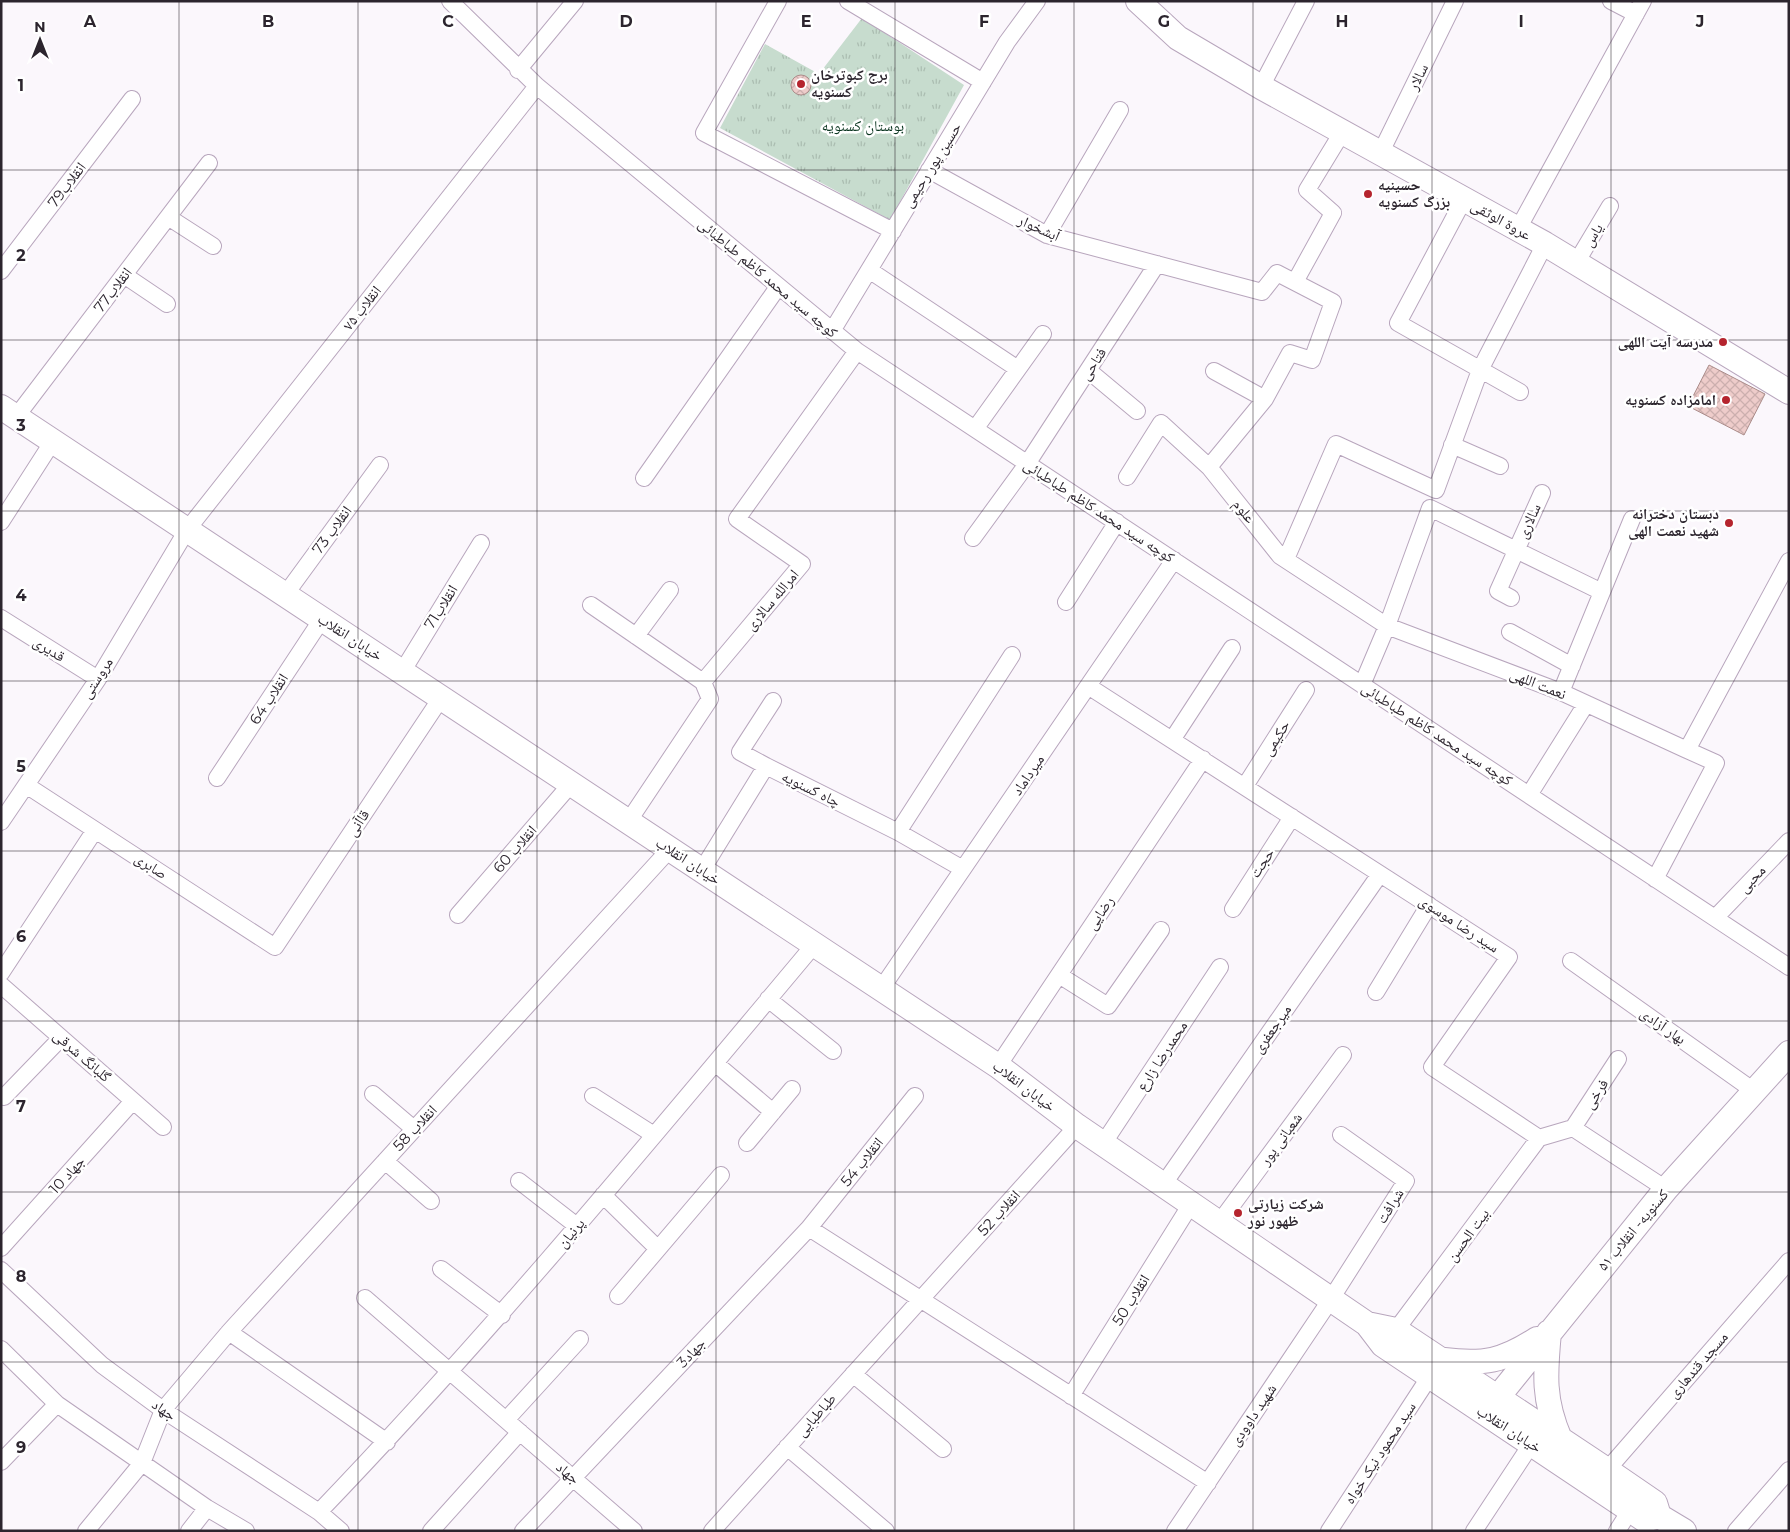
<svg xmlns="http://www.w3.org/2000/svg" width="1790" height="1532" font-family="Montserrat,'Noto Naskh Arabic',sans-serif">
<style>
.park{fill:url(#park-tufts)}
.building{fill:url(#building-cross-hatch);stroke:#ab8c8a}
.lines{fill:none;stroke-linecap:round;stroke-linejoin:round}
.street-casing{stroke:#b8a6bd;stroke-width:18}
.secondary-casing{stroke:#b8a6bd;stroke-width:26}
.street{stroke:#fff;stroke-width:16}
.secondary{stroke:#fff;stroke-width:24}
.grid{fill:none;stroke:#2c252e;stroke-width:1;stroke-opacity:0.55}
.poi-dot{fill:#b5242e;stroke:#fff;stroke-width:2}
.labels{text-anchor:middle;stroke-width:5;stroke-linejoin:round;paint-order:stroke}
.poi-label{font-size:15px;font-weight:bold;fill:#2c252e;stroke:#fff;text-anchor:start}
.street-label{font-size:15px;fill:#2c252e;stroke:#fff}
.park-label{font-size:15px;fill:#08341e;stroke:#fff}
.grid-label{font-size:16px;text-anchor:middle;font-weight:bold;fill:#2c252e;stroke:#fff;stroke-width:5;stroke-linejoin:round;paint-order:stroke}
</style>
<defs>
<pattern id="park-tufts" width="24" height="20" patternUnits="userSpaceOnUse" patternTransform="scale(1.25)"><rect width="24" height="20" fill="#c7dcce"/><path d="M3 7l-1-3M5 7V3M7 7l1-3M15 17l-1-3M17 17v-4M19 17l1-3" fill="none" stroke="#abbdb1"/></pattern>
<pattern id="building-cross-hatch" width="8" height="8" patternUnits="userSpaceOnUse" patternTransform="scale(1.25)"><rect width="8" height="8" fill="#eeccca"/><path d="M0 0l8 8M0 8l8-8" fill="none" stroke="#ccafae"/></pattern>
</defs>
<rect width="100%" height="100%" fill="#fbf7fc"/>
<path class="park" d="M 862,18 L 964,85 L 890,220 L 720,128 L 765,44 L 819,74 Z"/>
<path class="building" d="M791 85a10 10 0 1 1 20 0a10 10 0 1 1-20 0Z
M 1709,365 L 1765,394 L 1744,435 L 1688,406 Z"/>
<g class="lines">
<defs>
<path id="street" d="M 450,1 L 537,86 L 857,351 L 1789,967
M 778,1 L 704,133 L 893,231
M 848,1 L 983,82
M 1611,1 L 1636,14
M 518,70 L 575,1
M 1261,87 L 1306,1
M 1381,152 L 1455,1
M 929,170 L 1047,235 L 1262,292 L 1277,273 L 1333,302 L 1312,360 L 1290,353 L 1265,399 L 1209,467
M 1464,199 L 1398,323 L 1520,392
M 168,217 L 213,246
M 1518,229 L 1643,1
M 1047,235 L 1120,110
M 1576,263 L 1610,206
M 869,270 L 1018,369
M 1,271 L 132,99
M 124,275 L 167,304
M 1295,282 L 1333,213 L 1307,190 L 1343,131
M 832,331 L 1007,42 L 1037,1
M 1089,371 L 1137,411
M 1214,371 L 1265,399
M 16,417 L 209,163
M 975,429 L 1043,334
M 1452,445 L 1500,466
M 1127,477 L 1161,423 L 1209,467 L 1280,556 L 1387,626 L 1561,692 L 1687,750
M 644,478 L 778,287
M 1,522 L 53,441
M 973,538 L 1027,464 L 1157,264
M 1286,559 L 1336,444 L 1436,490 L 1480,370 L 1545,244
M 1602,592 L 1632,519
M 285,595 L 380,465
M 1511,598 L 1498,591 L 1542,493
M 1066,602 L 1117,522
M 591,605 L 703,682
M 1,618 L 98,679
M 1510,632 L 1572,666
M 636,636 L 670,590
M 402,672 L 481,543
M 1362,685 L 1387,626 L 1430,508 L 1602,592 L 1561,692
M 1088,686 L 1509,957 L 1432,1067 L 1539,1138 L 1573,1128 L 1666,1189
M 1172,740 L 1232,648
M 766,766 L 740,752 L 773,701
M 217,778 L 322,619
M 26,785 L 275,947 L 441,698
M 1245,786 L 1306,690
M 1529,795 L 1586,704
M 1,822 L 98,679 L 187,530 L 537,86
M 628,822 L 710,699 L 703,682 L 802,564 L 737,519 L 857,351
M 898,832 L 1012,655
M 702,870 L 766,766 L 898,832 L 963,869
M 1655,879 L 1716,763 L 1687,750 L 1789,561
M 1233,909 L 1292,817
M 458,915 L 571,784
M 1715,918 L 1789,841
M 1571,961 L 1754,1091
M 1,973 L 95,830
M 1059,975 L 1108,1006 L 1161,930
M 1,985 L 163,1127
M 881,989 L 1174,560
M 1376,992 L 1429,905
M 768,999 L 833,1051
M 715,1063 L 773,1112
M 998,1066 L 1203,759
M 373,1094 L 414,1129
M 593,1096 L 654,1135
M 4,1097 L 61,1038
M 1573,1128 L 1618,1059
M 747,1143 L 792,1089
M 1103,1144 L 1220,967
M 385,1161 L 431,1201
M 519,1181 L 577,1226
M 1163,1185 L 1380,874
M 603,1195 L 658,1249
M 1219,1223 L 1343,1055
M 809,1228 L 1208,1483
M 1,1248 L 133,1101
M 441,1269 L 502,1315
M 1,1270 L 102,1365 L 163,1410 L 319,1512 L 341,1531
M 618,1296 L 721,1175
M 365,1298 L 634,1531
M 1396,1330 L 1539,1138
M 229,1332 L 387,1442
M 1,1349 L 57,1404 L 207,1508 L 246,1531
M 853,1374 L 943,1449
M 1071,1396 L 1191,1204
M 506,1420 L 580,1339
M 787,1447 L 886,1531
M 1,1462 L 57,1404
M 1607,1470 L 1789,1261
M 319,1512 C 493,1331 653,1137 814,945
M 86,1531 L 142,1463 L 163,1410 L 229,1332 L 670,849
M 189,1531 L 207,1508
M 431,1531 L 520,1432
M 523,1531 L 809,1228 L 915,1096
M 712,1531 L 1077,1126
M 1175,1531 L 1331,1299 L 1406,1181 L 1341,1135
M 1329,1531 L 1430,1376
M 1474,1531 L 1532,1443
M 1617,1531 L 1631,1509
M 1736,1531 L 1789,1470"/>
<path id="secondary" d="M 1138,1 L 1178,38 L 1261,87 L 1545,244 L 1789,392
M 1,407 L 998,1066 L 1077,1126 L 1367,1324 L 1383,1345 L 1645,1520 L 1659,1516
M 1367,1324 L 1396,1330 L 1607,1470 L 1655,1503 L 1659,1516 L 1684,1531
M 1549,1332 C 1545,1374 1543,1400 1560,1439
M 1444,1360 C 1484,1365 1503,1361 1537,1339
M 1485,1413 L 1666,1189 L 1789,1053"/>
</defs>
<use href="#street" class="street-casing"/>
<use href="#secondary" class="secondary-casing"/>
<use href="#street" class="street"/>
<use href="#secondary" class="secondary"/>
</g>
<path class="grid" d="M 179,1 L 179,1531M 358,1 L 358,1531M 537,1 L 537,1531M 716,1 L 716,1531M 895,1 L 895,1531M 1074,1 L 1074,1531M 1253,1 L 1253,1531M 1432,1 L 1432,1531M 1611,1 L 1611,1531M 1,170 L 1789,170M 1,340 L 1789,340M 1,511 L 1789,511M 1,681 L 1789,681M 1,851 L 1789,851M 1,1021 L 1789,1021M 1,1192 L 1789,1192M 1,1362 L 1789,1362"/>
<g class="poi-dot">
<circle cx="801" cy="84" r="5"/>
<circle cx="1368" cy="194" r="5"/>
<circle cx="1723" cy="342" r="5"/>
<circle cx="1726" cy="400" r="5"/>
<circle cx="1729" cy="523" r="5"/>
<circle cx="1238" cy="1213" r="5"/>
</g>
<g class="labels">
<g class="poi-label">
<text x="811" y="80">برج کبوترخان<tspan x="811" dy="17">کسنویه</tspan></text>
<text x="1378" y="190">حسینیه<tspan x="1378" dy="17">بزرگ کسنویه</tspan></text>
<text x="1713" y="347" text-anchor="end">مدرسه آیت اللهی</text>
<text x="1716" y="405" text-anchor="end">امامزاده کسنویه</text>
<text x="1719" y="519" text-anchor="end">دبستان دخترانه<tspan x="1719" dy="17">شهید نعمت الهی</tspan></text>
<text x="1248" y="1209">شرکت زیارتی<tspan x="1248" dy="17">ظهور نور</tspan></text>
</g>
<g class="street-label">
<text transform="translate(1418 77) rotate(-64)" y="5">سالار</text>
<text transform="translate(932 165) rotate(-58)" y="5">حسین پور رحیمی</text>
<text transform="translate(67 185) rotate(-53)" y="5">انقلاب79</text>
<text transform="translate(1501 220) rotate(29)" y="5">عروة الوثقی</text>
<text transform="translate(1039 228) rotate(24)" y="5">آبشخوار</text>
<text transform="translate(1593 235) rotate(-59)" y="5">یاس</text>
<text transform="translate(768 278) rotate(40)" y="5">کوچه سید محمد کاظم طباطبائی</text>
<text transform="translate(113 290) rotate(-53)" y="5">انقلاب77</text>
<text transform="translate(362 308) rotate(-52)" y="5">انقلاب ۷۵</text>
<text transform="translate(1093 364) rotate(-57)" y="5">فتاحی</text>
<text transform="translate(1099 511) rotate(33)" y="5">کوچه سید محمد کاظم طباطبائی</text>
<text transform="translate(1244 511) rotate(51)" y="5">علوم</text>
<text transform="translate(1529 521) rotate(-65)" y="5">سالاری</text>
<text transform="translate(332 530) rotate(-54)" y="5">انقلاب 73</text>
<text transform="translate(772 600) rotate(-50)" y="5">امرالله سالاری</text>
<text transform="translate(441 607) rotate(-58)" y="5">انقلاب71</text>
<text transform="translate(350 637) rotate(33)" y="5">خیابان انقلاب</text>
<text transform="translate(49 649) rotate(32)" y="5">قدیری</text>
<text transform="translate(97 678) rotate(-57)" y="5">مروستی</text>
<text transform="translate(1538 684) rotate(22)" y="5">نعمت اللهی</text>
<text transform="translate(269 699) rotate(-57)" y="5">انقلاب 64</text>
<text transform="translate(1437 734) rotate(33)" y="5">کوچه سید محمد کاظم طباطبائی</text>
<text transform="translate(1276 738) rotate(-58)" y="5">حکیمی</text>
<text transform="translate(1028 775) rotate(-56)" y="5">میرداماد</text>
<text transform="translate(811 789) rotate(26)" y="5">چاه کسنویه</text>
<text transform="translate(358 823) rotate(-56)" y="5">قاآنی</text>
<text transform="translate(515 849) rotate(-49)" y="5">انقلاب 60</text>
<text transform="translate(688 861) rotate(33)" y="5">خیابان انقلاب</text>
<text transform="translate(1262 863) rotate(-57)" y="5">حجت</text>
<text transform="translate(151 866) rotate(33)" y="5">صابری</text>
<text transform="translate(1752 879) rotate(-46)" y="5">محبی</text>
<text transform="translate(1100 913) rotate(-56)" y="5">رضایی</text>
<text transform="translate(1459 924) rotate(33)" y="5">سید رضا موسوی</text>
<text transform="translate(1663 1026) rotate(35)" y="5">بهار آزادی</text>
<text transform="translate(1272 1029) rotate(-55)" y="5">میرجعفری</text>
<text transform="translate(82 1056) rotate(41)" y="5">گلبانگ شرقی</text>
<text transform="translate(1162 1056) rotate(-57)" y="5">محمدرضا زارع</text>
<text transform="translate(1024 1086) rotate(37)" y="5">خیابان انقلاب</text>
<text transform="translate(1596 1094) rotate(-57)" y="5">فرخی</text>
<text transform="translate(415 1128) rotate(-47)" y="5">انقلاب 58</text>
<text transform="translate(1281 1139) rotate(-54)" y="5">شعبانی پور</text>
<text transform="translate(862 1162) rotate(-51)" y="5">اتقلاب 54</text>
<text transform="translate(67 1175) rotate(-48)" y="5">جهاد 10</text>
<text transform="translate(1390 1206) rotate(-58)" y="5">شرافت</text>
<text transform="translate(999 1213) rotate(-48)" y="5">انقلاب 52</text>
<text transform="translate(1633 1230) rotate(-50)" y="5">کسنویه- انقلاب ۵۱</text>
<text transform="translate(571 1233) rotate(-50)" y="5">پرنیان</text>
<text transform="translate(1468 1235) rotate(-54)" y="5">بیت الحسن</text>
<text transform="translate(1131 1300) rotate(-58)" y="5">انقلاب 50</text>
<text transform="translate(691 1353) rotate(-47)" y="5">جهاد3</text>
<text transform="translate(1698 1365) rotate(-49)" y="5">مسجد قندهاری</text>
<text transform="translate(164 1410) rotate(35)" y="5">جهاد</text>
<text transform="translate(816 1415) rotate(-48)" y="5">طباطبایی</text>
<text transform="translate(1253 1415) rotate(-56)" y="5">شهید داوودی</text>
<text transform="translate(1509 1429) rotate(33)" y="5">خیابان انقلاب</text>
<text transform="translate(1380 1453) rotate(-57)" y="5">سید محمود نیک خواه</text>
<text transform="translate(568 1473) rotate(40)" y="5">جهاد</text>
</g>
<g class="park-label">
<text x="863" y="131">بوستان کسنویه</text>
</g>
</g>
<g class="grid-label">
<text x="90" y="27">A</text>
<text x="268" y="27">B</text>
<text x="448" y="27">C</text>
<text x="626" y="27">D</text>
<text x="806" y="27">E</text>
<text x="984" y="27">F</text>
<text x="1164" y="27">G</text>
<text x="1342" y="27">H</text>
<text x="1521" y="27">I</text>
<text x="1700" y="27">J</text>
<text x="21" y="91">1</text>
<text x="21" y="261">2</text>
<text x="21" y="431">3</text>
<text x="21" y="601">4</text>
<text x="21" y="772">5</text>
<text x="21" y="942">6</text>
<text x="21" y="1112">7</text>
<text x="21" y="1282">8</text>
<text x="21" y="1453">9</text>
</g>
<rect width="1790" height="1532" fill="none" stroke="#2c252e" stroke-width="5"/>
<g transform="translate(40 40)" stroke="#ffffff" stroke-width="4" paint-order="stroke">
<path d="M0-4L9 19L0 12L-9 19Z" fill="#2c252e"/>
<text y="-8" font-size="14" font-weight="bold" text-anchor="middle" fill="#2c252e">N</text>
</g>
</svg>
